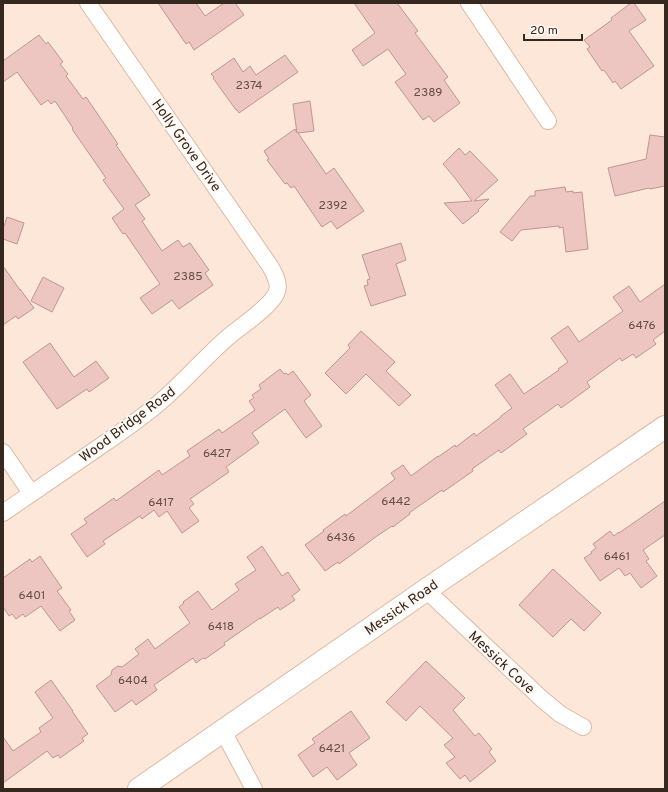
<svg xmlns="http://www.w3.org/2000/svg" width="668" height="792" font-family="Overpass,sans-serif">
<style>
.building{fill:#edc5c1;stroke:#bf9691}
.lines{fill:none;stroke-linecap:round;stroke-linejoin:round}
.street-casing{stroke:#dcbaa3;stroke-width:18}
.secondary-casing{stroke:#dcbaa3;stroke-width:24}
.street{stroke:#fff;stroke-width:16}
.secondary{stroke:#fff;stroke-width:22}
.labels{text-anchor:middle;stroke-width:3.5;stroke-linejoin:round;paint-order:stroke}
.number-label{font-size:12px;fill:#634f48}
.street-label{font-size:14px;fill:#35281f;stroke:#fff8f3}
</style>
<rect width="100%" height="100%" fill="#fde7d9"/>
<path class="building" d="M 158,3 L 196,3 L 205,16 L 224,3 L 235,3 L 244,15 L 194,50 L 189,42 L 186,44 Z
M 354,3 L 397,3 L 418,31 L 415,33 L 448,77 L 444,80 L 460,103 L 434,122 L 429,116 L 423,120 L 395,82 L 406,74 L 388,49 L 363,66 L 352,50 L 375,33 Z
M 631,3 L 634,3 L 646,20 L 629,31 L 654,66 L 621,89 L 615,81 L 613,83 L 604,70 L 602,71 L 587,49 L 590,47 L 584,40 L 612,20 L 611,18 Z
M 39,35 L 46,44 L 48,42 L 63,62 L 60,64 L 68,74 L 66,76 L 83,99 L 86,97 L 118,144 L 116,145 L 150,195 L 135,205 L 145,219 L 142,221 L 162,251 L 178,240 L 183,247 L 190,243 L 209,270 L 205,273 L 213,285 L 179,309 L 172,300 L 152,314 L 140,298 L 160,284 L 125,233 L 123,234 L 112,218 L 124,209 L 103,180 L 106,178 L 72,129 L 73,128 L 55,101 L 51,104 L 48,100 L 41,105 L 17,72 L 3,82 L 3,61 Z
M 285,55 L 298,72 L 239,113 L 237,110 L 236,110 L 213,78 L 214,77 L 211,74 L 234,58 L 243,72 L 250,66 L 256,75 Z
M 310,101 L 314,131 L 298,133 L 326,174 L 334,168 L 364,211 L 337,229 L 331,221 L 322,227 L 294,186 L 291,188 L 287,183 L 285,184 L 267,160 L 269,159 L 264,151 L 295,129 L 297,133 L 293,104 Z
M 650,135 L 665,137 L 665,186 L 650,189 L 649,188 L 615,196 L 608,168 L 646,159 Z
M 459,148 L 465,155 L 470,151 L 498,180 L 474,201 L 489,199 L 478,210 L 479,211 L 463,224 L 444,203 L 472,201 L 455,178 L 443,164 Z
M 565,187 L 566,192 L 573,191 L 573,193 L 582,192 L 588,249 L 566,252 L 563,227 L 559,228 L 559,226 L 521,230 L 512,241 L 500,232 L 530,196 L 535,196 L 535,191 Z
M 7,217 L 24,223 L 17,244 L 3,239 L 3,229 Z
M 401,243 L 406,260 L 396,264 L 406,295 L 371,306 L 364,286 L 368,285 L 367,280 L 370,279 L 362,255 Z
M 3,266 L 20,290 L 20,289 L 34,308 L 18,319 L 16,316 L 3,325 Z
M 43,277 L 64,288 L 52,312 L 31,301 Z
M 665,284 L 665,331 L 653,340 L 656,344 L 636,358 L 633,354 L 622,361 L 620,358 L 587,382 L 590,387 L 561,408 L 558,404 L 523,429 L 527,434 L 501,453 L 499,450 L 472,469 L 473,471 L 443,492 L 442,490 L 409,513 L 410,514 L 393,527 L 392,526 L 377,536 L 339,564 L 338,562 L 325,571 L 305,545 L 324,531 L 323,530 L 345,514 L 346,516 L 395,479 L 391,473 L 403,465 L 411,476 L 438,456 L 438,457 L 455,445 L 456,447 L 474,433 L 476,436 L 501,417 L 501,416 L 512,408 L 495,385 L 510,374 L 524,394 L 559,370 L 558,369 L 568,362 L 551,338 L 568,326 L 579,342 L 623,311 L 613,297 L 629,286 L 640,302 Z
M 361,331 L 395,362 L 386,371 L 411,395 L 399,406 L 366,374 L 346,394 L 325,373 L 350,348 L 348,345 Z
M 50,343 L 74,377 L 96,361 L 109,378 L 89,392 L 87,389 L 57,409 L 23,362 Z
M 280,369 L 284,374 L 286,373 L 288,375 L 293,371 L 311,395 L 304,401 L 322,426 L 306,438 L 285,409 L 252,433 L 259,443 L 226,467 L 229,472 L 190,499 L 194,504 L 189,508 L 199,521 L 182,533 L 167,511 L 159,517 L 154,510 L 142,519 L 140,516 L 103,541 L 105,544 L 87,557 L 71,534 L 87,523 L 84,519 L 114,498 L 116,501 L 159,470 L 162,475 L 190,456 L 187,451 L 219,429 L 222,433 L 255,410 L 249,401 L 254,398 L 252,395 L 261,389 L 259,385 Z
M 665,501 L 665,535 L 643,550 L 649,559 L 646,561 L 657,576 L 641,588 L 630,573 L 625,576 L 619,568 L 600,581 L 584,558 L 592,553 L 591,552 L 596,548 L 593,544 L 610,531 L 614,536 L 619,532 L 619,533 Z
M 262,546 L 282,576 L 288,572 L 300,590 L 292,596 L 295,600 L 280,610 L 278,607 L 260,619 L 260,618 L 224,643 L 225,645 L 205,659 L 203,658 L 196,663 L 193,658 L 154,685 L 157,690 L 136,705 L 132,700 L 115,712 L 96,686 L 111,675 L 112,670 L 118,666 L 122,667 L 139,654 L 135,649 L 148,639 L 155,649 L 190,623 L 179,607 L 184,603 L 183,602 L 198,591 L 212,610 L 239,590 L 235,584 L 256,570 L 247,557 Z
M 40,556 L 62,588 L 57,591 L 71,610 L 69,611 L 75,620 L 60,631 L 41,606 L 25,617 L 23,614 L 16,619 L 12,614 L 9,616 L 3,607 L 3,578 L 30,559 L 32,562 Z
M 553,569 L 601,613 L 584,631 L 571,619 L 553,637 L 519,605 Z
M 426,661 L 465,698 L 453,710 L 475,736 L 479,733 L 492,749 L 489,752 L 496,761 L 470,782 L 465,775 L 460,779 L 446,763 L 455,757 L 444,745 L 453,738 L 420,706 L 406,721 L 386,702 Z
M 51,680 L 73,711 L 72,711 L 88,734 L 82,738 L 84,741 L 60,758 L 58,755 L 53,758 L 47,751 L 3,783 L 3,737 L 13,751 L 41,732 L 39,728 L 53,718 L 35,692 Z
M 351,711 L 370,738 L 349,753 L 357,765 L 337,780 L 327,767 L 313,777 L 298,755 L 315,743 L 312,739 Z"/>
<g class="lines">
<defs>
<path id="street" d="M 469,3 L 548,121
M 3,452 L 31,493
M 3,513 C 38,489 73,465 108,441 C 125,429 143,417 159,403 C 183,383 203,359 227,338 C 238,328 274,305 277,291 C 280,283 274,273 270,266 L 88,3
M 426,590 L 542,699 L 560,714 L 583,727
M 223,731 L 254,789"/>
<path id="secondary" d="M 139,789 L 426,590 L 665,427"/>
</defs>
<use href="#street" class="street-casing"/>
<use href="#secondary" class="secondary-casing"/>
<use href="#street" class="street"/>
<use href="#secondary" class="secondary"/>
</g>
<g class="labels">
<g class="number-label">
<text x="249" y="89">2374</text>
<text x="428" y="96">2389</text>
<text x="333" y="209">2392</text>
<text x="188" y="280">2385</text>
<text x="642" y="329">6476</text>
<text x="217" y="457">6427</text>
<text x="396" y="505">6442</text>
<text x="161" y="506">6417</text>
<text x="341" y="541">6436</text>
<text x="617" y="560">6461</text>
<text x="32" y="599">6401</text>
<text x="221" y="630">6418</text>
<text x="133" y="684">6404</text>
<text x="332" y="752">6421</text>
</g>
<g class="street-label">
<text transform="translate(187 145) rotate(55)" y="5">Holly Grove Drive</text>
<text transform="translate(127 424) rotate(-37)" y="5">Wood Bridge Road</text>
<text transform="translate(401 607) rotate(-35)" y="5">Messick Road</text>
<text transform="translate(502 662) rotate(43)" y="5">Messick Cove</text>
</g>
</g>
<rect width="668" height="792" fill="none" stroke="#35281f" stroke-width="8"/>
<path d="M524 34v6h58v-6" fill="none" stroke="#35281f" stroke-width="2"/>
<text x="530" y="34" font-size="12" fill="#35281f" stroke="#fff8f3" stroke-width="3" paint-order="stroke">20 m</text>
</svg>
